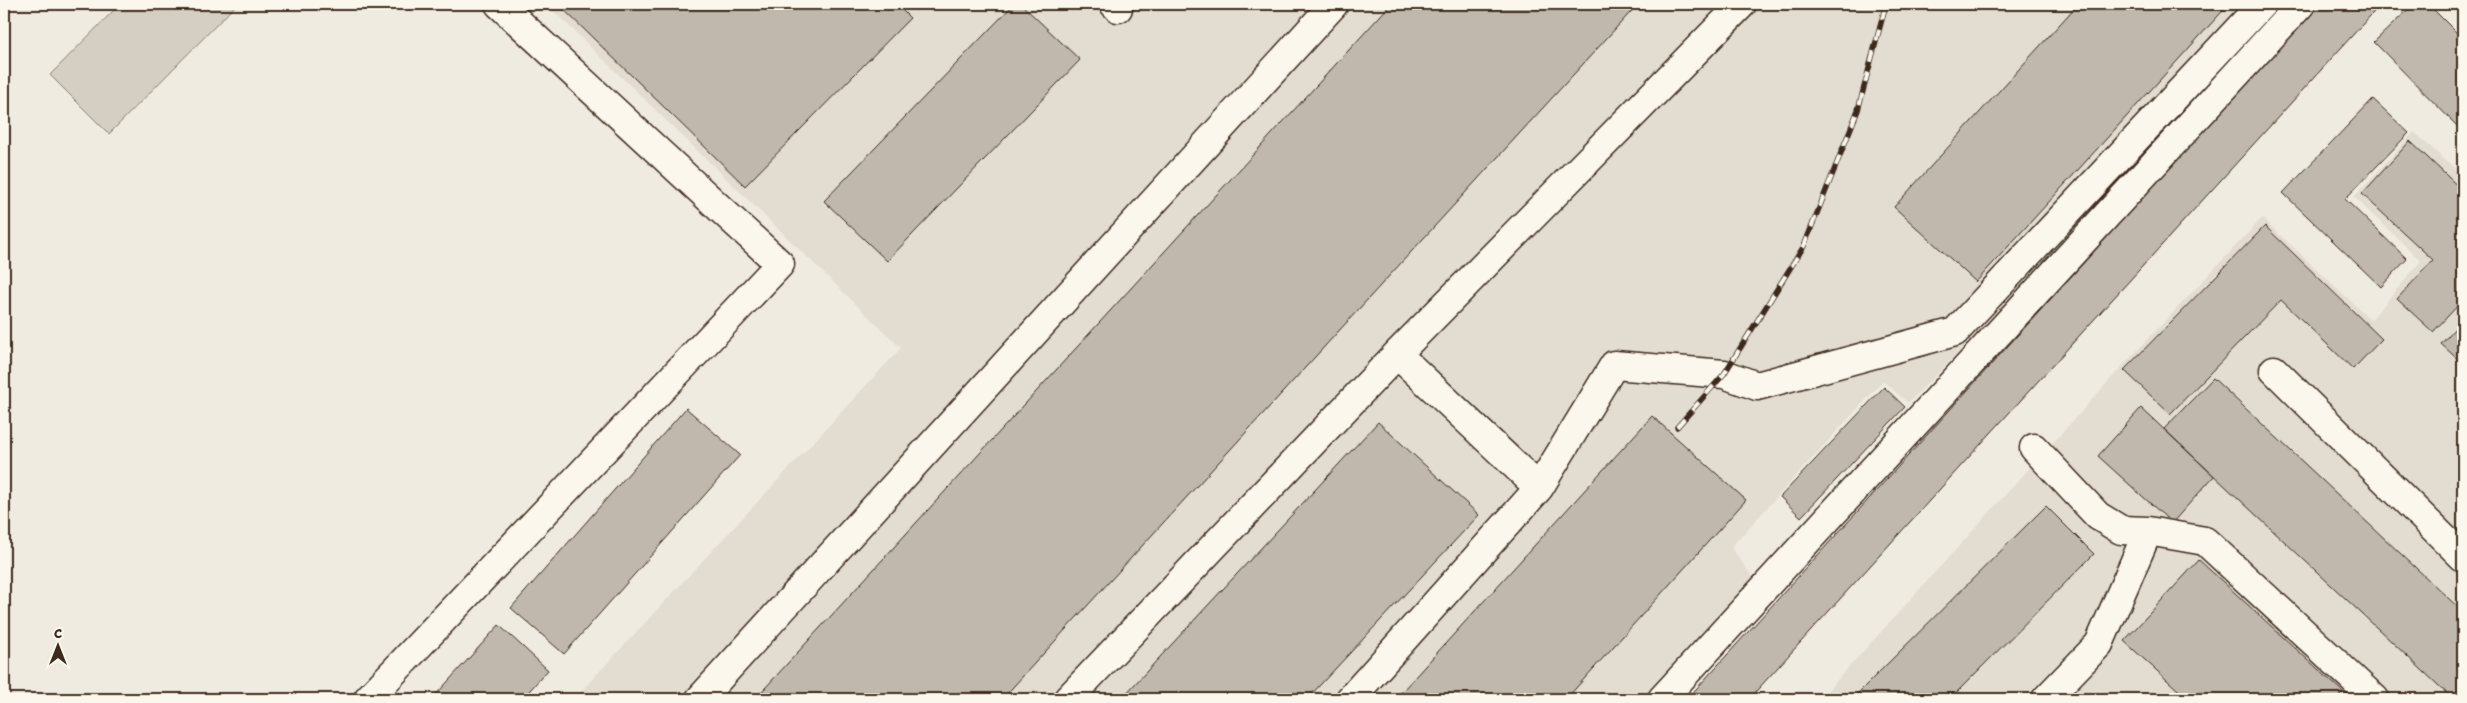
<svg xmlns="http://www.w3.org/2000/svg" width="2467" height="703" font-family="'Shantell Sans',sans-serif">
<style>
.built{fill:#e2dcd1}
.green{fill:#d5cec3;stroke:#887c70}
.building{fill:#c0b8ad;stroke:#3b2a1e}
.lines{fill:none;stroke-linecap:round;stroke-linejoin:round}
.minor-casing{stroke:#3b2a1e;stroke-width:31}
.minor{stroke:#fbf7ec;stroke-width:28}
.rail-casing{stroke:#3b2a1e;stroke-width:5.5}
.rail{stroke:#fbf7ec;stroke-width:4;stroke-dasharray:11;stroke-linecap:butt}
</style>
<rect width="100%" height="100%" fill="#f0ebe0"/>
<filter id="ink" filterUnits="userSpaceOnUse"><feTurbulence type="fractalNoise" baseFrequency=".02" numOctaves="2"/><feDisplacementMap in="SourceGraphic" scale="10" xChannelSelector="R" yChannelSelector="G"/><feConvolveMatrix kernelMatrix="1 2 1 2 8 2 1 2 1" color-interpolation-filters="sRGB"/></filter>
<g filter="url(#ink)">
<path class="built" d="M 546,4 L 2309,4 L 1908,403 L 1883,381 L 1731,547 L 1753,578 L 1641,699 L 574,699 L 901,348 Z
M 2414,132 L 2463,176 L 2463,699 L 1820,699 L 2117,372 L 2262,218 L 2371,320 L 2421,261 L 2354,197 Z"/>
<path class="green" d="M 120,4 L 237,4 L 109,134 L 50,75 Z"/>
<path class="building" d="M 558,4 L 896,4 L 910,18 L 745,186 Z
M 1014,4 L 1021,4 L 1080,60 L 887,261 L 824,201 Z
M 1391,4 L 1638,4 L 1002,699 L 755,699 Z
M 2078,4 L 2229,4 L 1976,282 L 1894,207 Z
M 2319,4 L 2381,4 L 1749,699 L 1687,699 Z
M 2414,4 L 2428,4 L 2463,39 L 2463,132 L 2374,42 Z
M 2373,99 L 2409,133 L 2345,199 L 2407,259 L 2381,287 L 2283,193 Z
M 2410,141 L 2463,191 L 2463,300 L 2433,332 L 2397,299 L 2433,260 L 2362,194 Z
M 2265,226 L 2382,339 L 2353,369 L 2281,300 L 2170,414 L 2124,370 Z
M 2463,319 L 2463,364 L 2441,344 Z
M 2213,378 L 2463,612 L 2463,699 L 2453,699 L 2164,429 Z
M 1884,387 L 1905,407 L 1801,517 L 1780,497 Z
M 686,408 L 740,455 L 564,654 L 511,608 Z
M 2141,408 L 2214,476 L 2172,523 L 2098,456 Z
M 1652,416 L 1746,500 L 1566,699 L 1395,699 Z
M 1378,422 L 1479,515 L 1307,699 L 1121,699 Z
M 2046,506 L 2094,554 L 1950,699 L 1852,699 Z
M 2199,560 L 2343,692 L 2336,699 L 2188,699 L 2124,641 Z
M 499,625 L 548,670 L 522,699 L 432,699 Z"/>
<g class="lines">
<defs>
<path id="minor" d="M 1114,4 L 1118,8
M 2274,370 L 2463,557
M 2034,448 L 2098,516 L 2121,530 L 2148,531 L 2205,541 L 2375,699
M 1539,488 L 1614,365 L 1724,374 L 1757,386 L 1955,332 L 2262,4
M 368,699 L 780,264 L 499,4
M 700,699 L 1334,4
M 1068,699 L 1397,354 L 1742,4
M 1350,699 L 1539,488 L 1397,354
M 1662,699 L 2301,4
M 2046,699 L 2099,644 L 2148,531"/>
</defs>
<use href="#minor" class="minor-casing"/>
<use href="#minor" class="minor"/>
<defs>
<path id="rail" d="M 1677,427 L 1724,374 L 1804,246 L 1858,110 L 1886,4"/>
</defs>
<use href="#rail" class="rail-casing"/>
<use href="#rail" class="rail"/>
</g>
</g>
<rect width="2467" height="703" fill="none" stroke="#fbf7ec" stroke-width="20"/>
<rect x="10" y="10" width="2447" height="683" fill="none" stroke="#3b2a1e" stroke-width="2" filter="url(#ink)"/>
<g transform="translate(58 646)" stroke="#fbf7ec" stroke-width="4" paint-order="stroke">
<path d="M0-4L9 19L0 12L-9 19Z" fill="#3b2a1e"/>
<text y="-8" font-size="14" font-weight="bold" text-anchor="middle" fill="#3b2a1e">С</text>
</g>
</svg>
